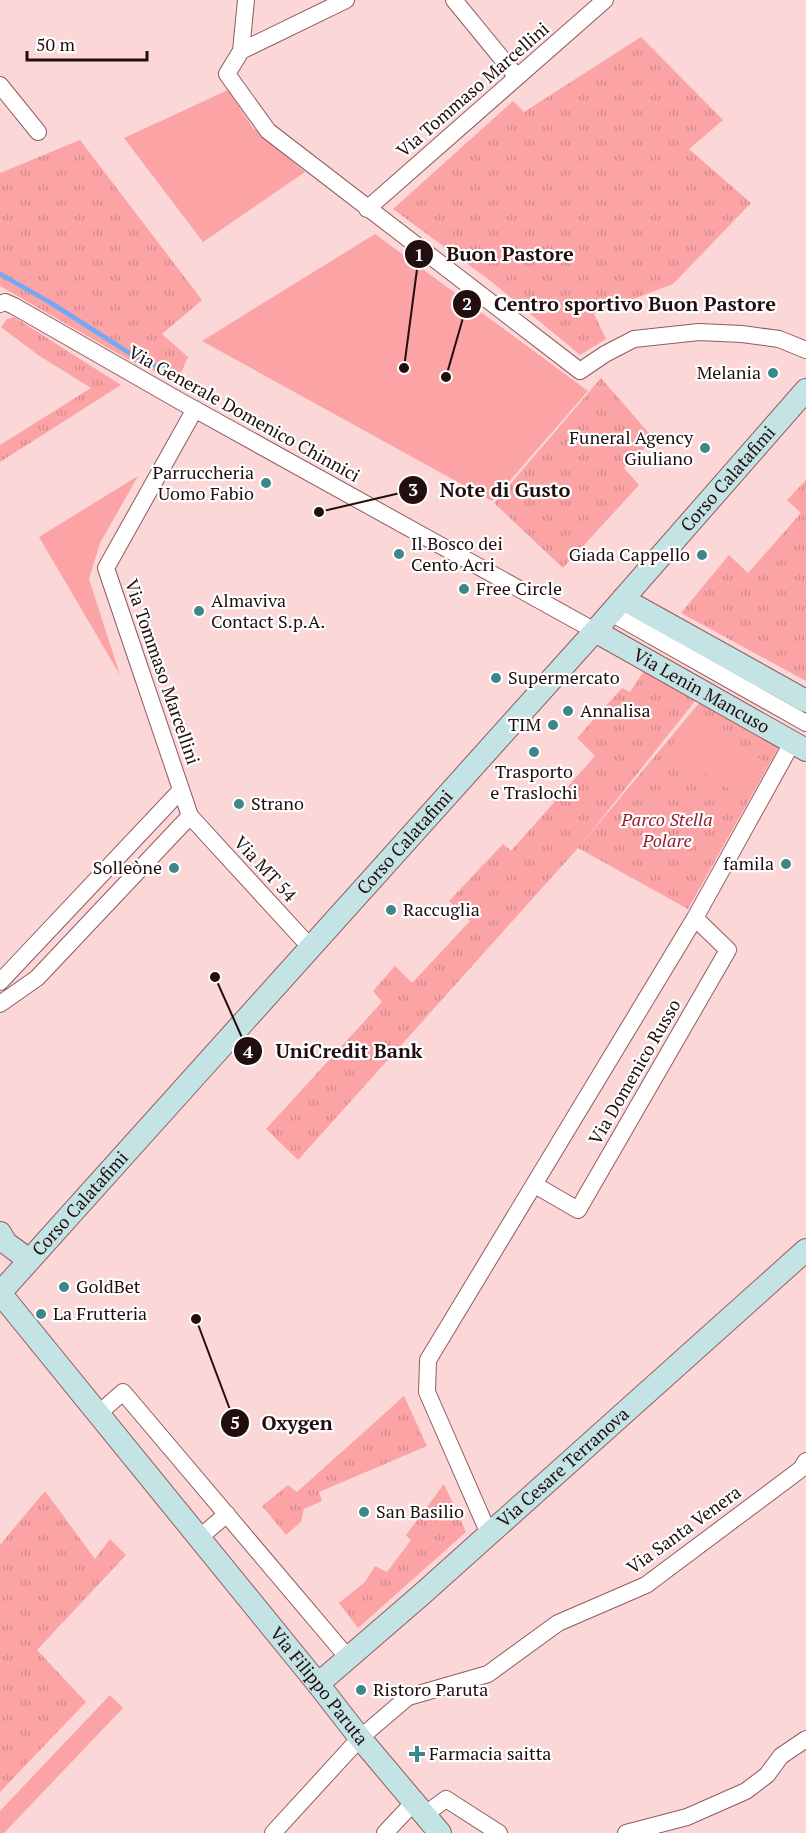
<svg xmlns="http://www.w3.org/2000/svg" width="806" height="1833" font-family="'PT Serif',serif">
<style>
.grass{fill:url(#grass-tufts)}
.garden{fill:#fba3a5}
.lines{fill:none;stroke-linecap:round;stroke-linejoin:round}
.stream{stroke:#73a8f5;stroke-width:4.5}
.street-casing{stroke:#905c5d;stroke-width:18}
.secondary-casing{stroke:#905c5d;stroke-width:24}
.street{stroke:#fff;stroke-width:16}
.secondary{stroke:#c4e3e4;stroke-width:22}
.poi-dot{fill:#3e8789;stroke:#fff;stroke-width:2}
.labels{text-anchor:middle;stroke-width:4.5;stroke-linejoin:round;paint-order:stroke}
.street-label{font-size:18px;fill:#220e0f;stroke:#fff}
.poi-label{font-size:18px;fill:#220e0f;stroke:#fff;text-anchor:start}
.park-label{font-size:18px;font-style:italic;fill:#981d32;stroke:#fff}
.leader{fill:none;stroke:#220e0f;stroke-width:2}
.callout-dot{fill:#220e0f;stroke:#fff;stroke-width:2}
.mark-label{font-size:18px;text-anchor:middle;font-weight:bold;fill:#fff}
.callout-label{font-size:20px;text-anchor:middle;font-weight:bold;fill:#220e0f;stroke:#fff;stroke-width:4.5;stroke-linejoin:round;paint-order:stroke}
</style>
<defs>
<pattern id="grass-tufts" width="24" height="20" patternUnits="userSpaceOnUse" patternTransform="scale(1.5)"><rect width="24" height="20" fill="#fba3a5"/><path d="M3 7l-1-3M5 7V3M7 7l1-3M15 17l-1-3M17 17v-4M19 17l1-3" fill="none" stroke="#d78b8d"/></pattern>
</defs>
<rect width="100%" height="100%" fill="#fcd7d7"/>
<path class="grass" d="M 641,37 L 723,120 L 689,149 L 751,203 L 673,284 L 594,314 L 606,339 L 580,355 L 492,282 L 393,209 L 513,101 L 524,112 Z
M 80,140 L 202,300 L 162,334 L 188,357 L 178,379 L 140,366 L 0,286 L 0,173 Z
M 14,317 L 121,385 L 0,462 L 0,445 L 91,388 L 38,355 L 1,327 L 7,319 Z
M 601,378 L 654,439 L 624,468 L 639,485 L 563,568 L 494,503 Z
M 806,480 L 806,681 L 681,613 L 729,555 L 748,573 L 801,513 L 787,500 Z
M 644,671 L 695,701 L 579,847 L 700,702 L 780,745 L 688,909 L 578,848 L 298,1160 L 266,1129 L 382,1002 L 373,991 L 395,966 L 412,983 L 470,921 L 449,901 L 503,844 L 511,851 L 595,756 L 577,738 L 622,688 L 630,692 Z
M 404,1396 L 427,1446 L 319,1492 L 322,1501 L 304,1509 L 301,1522 L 286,1535 L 262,1506 L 288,1485 L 297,1492 Z
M 444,1484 L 466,1532 L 358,1628 L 339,1603 L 365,1582 L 375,1566 L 387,1572 L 411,1540 L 406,1535 Z
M 45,1491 L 95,1559 L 110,1539 L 126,1555 L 37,1650 L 86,1702 L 0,1792 L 0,1545 Z"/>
<path class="garden" d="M 228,90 L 253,128 L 305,172 L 203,242 L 124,138 Z
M 375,234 L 588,391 L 492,501 L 202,341 Z
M 138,476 L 100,543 L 89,579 L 120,675 L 39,537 Z
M 691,715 L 762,760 L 739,795 L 669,751 Z
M 110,1695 L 123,1708 L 4,1833 L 0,1833 L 0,1811 Z"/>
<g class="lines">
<path class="stream" d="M 0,274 L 51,303 L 145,363 L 169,369"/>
<defs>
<path id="street" d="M 246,0 L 241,51 L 227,74 L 268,131 L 580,371 L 605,354 L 634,339 L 699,332 L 742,334 L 779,339 L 806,350
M 454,0 L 517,77
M 241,51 L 346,0
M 0,85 L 38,132
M 367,209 L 605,0
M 0,304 L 5,302 L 14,306 L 178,400 L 595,631
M 195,409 L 106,568 L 190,816 L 311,948
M 611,613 L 806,723
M 0,982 L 181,790
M 0,1004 L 37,978 L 190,816
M 535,1185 L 578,1210 L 728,950 L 695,918
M 98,1414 L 123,1392 L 349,1659
M 489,1534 L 427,1392 L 428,1360 L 695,918 L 792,743
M 199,1538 L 227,1514
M 424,1815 L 446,1799 L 499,1833
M 273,1833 L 360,1738 L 408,1697 L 488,1674 L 558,1623 L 646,1585 L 801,1469 L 806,1461
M 385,1833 L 414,1802
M 626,1833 L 687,1817 L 746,1791 L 767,1775 L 781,1756 L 806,1739"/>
<g id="secondary">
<path d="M 623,599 L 806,701"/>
<path id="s1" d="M 595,631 L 806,750"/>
<path d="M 0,1233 L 6,1243 L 29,1260"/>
<path id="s2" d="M 0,1293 L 595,631 L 806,390"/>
<path id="s3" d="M 0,1293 L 318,1684 L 360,1738 L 440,1833"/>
<path id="s4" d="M 318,1684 L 421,1595 L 806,1250"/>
</g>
</defs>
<use href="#street" class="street-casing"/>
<use href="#secondary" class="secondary-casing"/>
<use href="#street" class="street"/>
<use href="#secondary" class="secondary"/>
</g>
<g class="poi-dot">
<circle cx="773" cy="373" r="6"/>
<circle cx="705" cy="448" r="6"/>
<circle cx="266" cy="483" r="6"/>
<circle cx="399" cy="554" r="6"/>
<circle cx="702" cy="555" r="6"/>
<circle cx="464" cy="589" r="6"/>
<circle cx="199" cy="611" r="6"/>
<circle cx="496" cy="678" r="6"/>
<circle cx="568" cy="711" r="6"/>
<circle cx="553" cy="725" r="6"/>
<circle cx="534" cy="752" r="6"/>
<circle cx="239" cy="804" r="6"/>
<circle cx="786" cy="864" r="6"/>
<circle cx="174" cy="868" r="6"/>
<circle cx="391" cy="910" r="6"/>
<circle cx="64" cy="1287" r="6"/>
<circle cx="41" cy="1314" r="6"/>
<circle cx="364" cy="1512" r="6"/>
<circle cx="361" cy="1690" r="6"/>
<path d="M414 1745h6v6h6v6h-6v6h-6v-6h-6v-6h6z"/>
</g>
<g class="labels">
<g class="street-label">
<text transform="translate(473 90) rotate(-41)" y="6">Via Tommaso Marcellini</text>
<text transform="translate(244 414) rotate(29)" y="6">Via Generale Domenico Chinnici</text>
<text dy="6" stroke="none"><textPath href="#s2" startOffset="1092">Corso Calatafimi</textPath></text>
<text transform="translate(162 672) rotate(71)" y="6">Via Tommaso Marcellini</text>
<text dy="6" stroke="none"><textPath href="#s1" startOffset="122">Via Lenin Mancuso</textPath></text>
<text dy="6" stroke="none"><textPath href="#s2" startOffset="606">Corso Calatafimi</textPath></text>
<text transform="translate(265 869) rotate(47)" y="6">Via MT 54</text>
<text transform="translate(635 1072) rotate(-60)" y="6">Via Domenico Russo</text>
<text dy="6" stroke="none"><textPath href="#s2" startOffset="120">Corso Calatafimi</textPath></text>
<text dy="6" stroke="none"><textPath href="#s4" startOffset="327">Via Cesare Terranova</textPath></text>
<text transform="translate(684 1530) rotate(-36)" y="6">Via Santa Venera</text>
<text dy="6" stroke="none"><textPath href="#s3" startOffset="506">Via Filippo Paruta</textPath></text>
</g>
<g class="poi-label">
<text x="761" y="379" text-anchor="end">Melania</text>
<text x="693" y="444" text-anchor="end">Funeral Agency<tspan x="693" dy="21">Giuliano</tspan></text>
<text x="254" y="479" text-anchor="end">Parruccheria<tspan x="254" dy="21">Uomo Fabio</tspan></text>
<text x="411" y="550">Il Bosco dei<tspan x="411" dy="21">Cento Acri</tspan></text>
<text x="690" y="561" text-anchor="end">Giada Cappello</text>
<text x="476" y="595">Free Circle</text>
<text x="211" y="607">Almaviva<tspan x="211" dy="21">Contact S.p.A.</tspan></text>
<text x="508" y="684">Supermercato</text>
<text x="580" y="717">Annalisa</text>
<text x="541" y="731" text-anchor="end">TIM</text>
<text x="534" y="778" text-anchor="middle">Trasporto<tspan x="534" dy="21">e Traslochi</tspan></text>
<text x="251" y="810">Strano</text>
<text x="774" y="870" text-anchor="end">famila</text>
<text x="162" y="874" text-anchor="end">Solleòne</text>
<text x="403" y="916">Raccuglia</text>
<text x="76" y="1293">GoldBet</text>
<text x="53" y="1320">La Frutteria</text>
<text x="376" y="1518">San Basilio</text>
<text x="373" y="1696">Ristoro Paruta</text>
<text x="429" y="1760">Farmacia saitta</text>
</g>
<g class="park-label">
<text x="667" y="826">Parco Stella<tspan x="667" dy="21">Polare</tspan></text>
</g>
</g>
<path class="leader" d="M404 368L419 254M446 377L467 304M319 512L413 490M215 977L248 1051M196 1319L235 1423"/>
<g class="callout-dot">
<circle cx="404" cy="368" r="6"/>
<circle cx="446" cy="377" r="6"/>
<circle cx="319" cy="512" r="6"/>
<circle cx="215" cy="977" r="6"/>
<circle cx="196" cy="1319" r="6"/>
<circle cx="419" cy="254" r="15"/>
<circle cx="467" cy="304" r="15"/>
<circle cx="413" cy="490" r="15"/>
<circle cx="248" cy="1051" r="15"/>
<circle cx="235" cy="1423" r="15"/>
</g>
<g class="mark-label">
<text x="419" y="261">1</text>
<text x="467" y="310">2</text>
<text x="413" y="496">3</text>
<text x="248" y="1058">4</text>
<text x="235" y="1429">5</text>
</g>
<g class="callout-label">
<text x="510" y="261">Buon Pastore</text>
<text x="635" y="311">Centro sportivo Buon Pastore</text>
<text x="505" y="497">Note di Gusto</text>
<text x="349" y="1058">UniCredit Bank</text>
<text x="297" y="1430">Oxygen</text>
</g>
<path d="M27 51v9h120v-9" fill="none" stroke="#220e0f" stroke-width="3"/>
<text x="36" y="51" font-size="18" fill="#220e0f" stroke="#ffffff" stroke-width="4.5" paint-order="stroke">50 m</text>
</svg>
